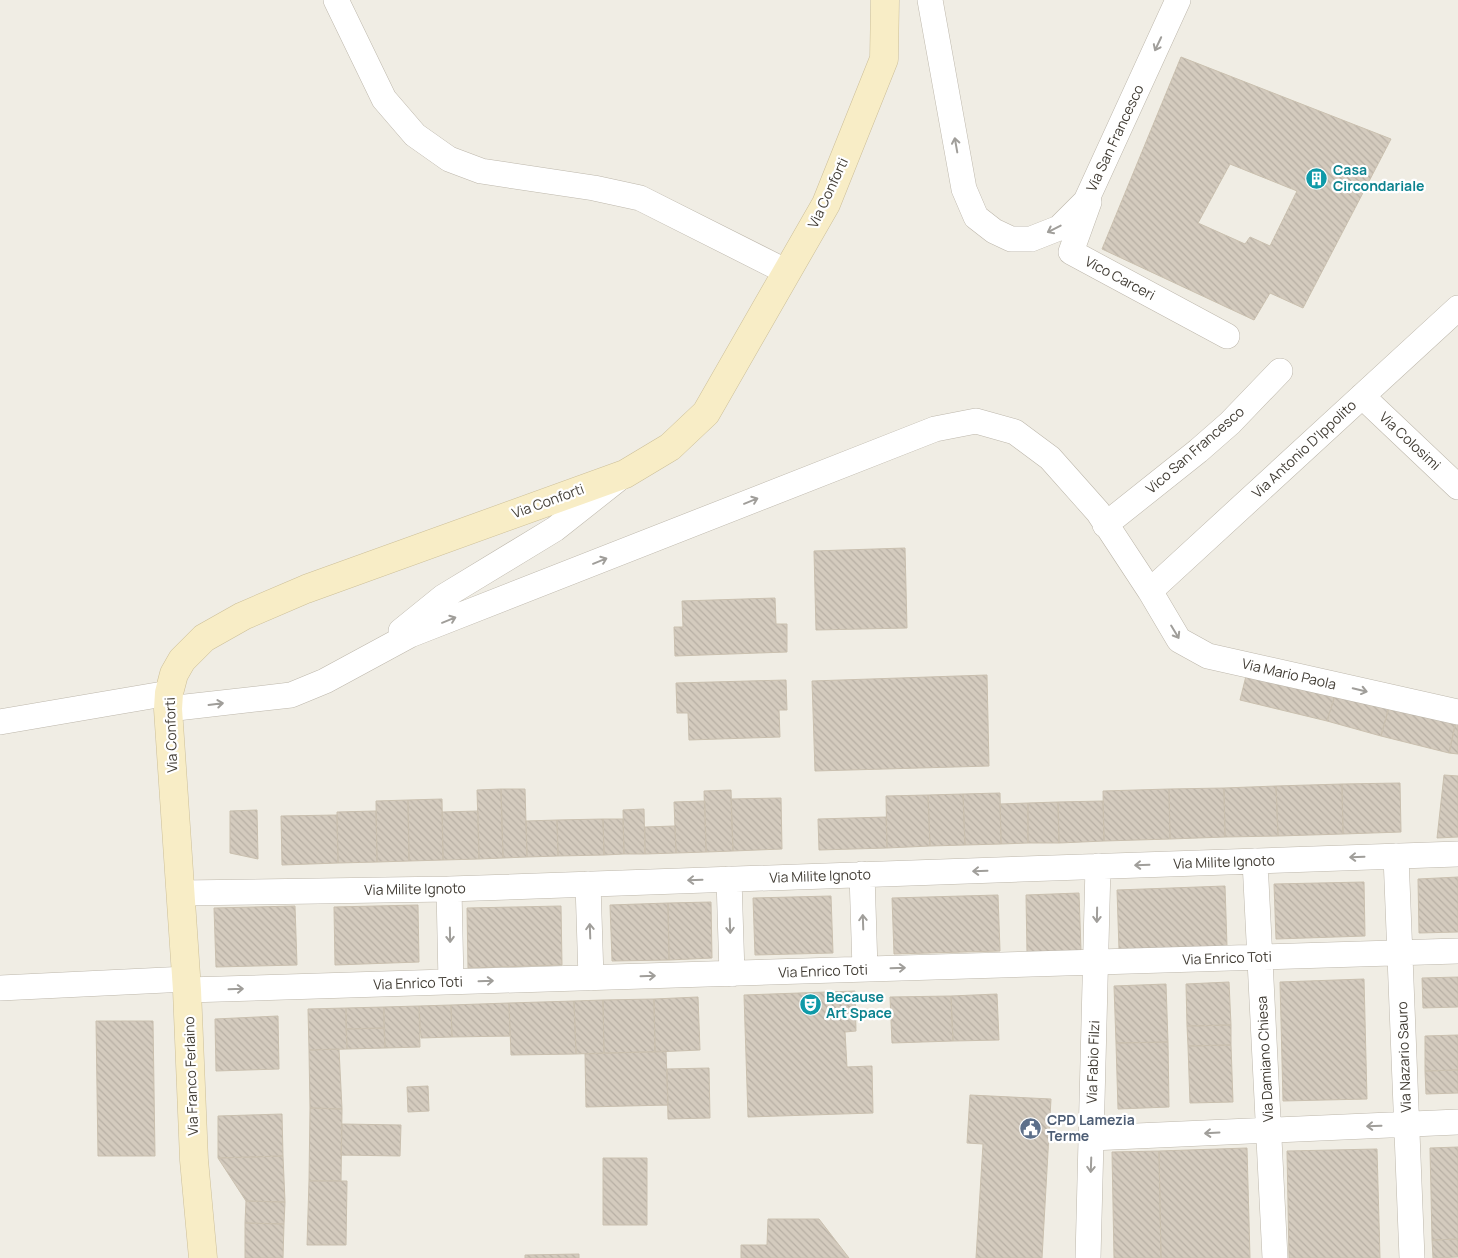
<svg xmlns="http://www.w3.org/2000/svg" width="1458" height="1258" font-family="Manrope,sans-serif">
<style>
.building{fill:url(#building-back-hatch);stroke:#cac0af;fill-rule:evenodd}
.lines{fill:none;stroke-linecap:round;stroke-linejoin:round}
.street-casing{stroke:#bdb7ab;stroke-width:26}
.secondary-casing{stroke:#ccbf98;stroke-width:29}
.street{stroke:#fff;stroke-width:25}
.secondary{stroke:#f8edc6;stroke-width:28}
.oneway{stroke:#a09e9a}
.labels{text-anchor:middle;stroke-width:4.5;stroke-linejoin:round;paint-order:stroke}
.street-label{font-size:14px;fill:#423d35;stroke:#fff}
.culture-label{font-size:14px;font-weight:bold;fill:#0d838f;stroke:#fff;text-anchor:start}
.service-label{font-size:14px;font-weight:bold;fill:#4e5e75;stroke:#fff;text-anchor:start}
</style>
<defs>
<pattern id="building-back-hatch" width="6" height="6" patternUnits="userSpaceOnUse" patternTransform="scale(1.25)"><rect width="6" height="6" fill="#d4cbbe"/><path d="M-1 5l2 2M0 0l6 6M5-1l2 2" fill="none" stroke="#b7afa4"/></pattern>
</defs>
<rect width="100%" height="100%" fill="#f0ede4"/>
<path class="building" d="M 1181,57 L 1391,139 L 1303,308 L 1270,293 L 1254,320 L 1102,249 ZM 1230,164 L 1297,191 L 1270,246 L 1250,237 L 1245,244 L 1198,223 Z
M 905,548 L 907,628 L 816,630 L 814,551 Z
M 775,598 L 776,624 L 787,624 L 787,652 L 675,656 L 674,627 L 683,627 L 682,601 Z
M 1247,672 L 1336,692 L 1327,721 L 1240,700 Z
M 987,675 L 989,766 L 815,771 L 812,681 Z
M 786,680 L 787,710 L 779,710 L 780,737 L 689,740 L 688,713 L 677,713 L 676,683 Z
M 1336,692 L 1389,707 L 1381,736 L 1327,721 Z
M 1389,707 L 1456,721 L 1449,753 L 1381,736 Z
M 1456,721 L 1458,721 L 1458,754 L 1449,753 Z
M 1444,775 L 1458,776 L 1458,837 L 1437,838 Z
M 1400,783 L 1401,832 L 1343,834 L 1342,784 Z
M 1342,784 L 1343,834 L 1278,836 L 1276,786 Z
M 1276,786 L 1278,836 L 1225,837 L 1224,788 Z
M 1224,788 L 1225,837 L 1170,839 L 1169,789 Z
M 501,789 L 525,789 L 527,857 L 503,858 Z
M 501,789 L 503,858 L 479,859 L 477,790 Z
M 1169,789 L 1170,839 L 1104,841 L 1103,791 Z
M 731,790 L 733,851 L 706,852 L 704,791 Z
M 1000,793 L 1001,844 L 965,845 L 963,794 Z
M 963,794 L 965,845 L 930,846 L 928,795 Z
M 928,795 L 930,846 L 887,848 L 886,796 Z
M 781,798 L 782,849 L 733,851 L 731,799 Z
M 442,799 L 443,860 L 409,861 L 408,800 Z
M 408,800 L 409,861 L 377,862 L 376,801 Z
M 705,801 L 706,852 L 676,853 L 674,802 Z
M 1103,801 L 1104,841 L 1059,843 L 1058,802 Z
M 1058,802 L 1059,843 L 1028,843 L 1028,803 Z
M 1028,803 L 1028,843 L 1001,844 L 1000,804 Z
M 644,809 L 645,854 L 624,854 L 623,810 Z
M 257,810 L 258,859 L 230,853 L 230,811 Z
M 376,811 L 377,862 L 338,863 L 337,812 Z
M 478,811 L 479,859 L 443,860 L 442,812 Z
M 337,815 L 338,863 L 282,865 L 281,816 Z
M 886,817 L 887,848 L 819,850 L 818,819 Z
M 603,819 L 604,855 L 558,856 L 557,820 Z
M 603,819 L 623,819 L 624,854 L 604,855 Z
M 557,820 L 558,856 L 527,857 L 526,821 Z
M 675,826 L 676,853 L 645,854 L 645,827 Z
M 1458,877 L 1458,932 L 1419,933 L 1418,879 Z
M 1364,882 L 1365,936 L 1276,939 L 1274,884 Z
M 1225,886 L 1227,946 L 1119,949 L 1117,890 Z
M 1079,893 L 1081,951 L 1027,953 L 1026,895 Z
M 998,895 L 1000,951 L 894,954 L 892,898 Z
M 831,896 L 833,953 L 755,955 L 753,898 Z
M 711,902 L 712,958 L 669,960 L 668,903 Z
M 668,903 L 669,960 L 612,961 L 610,905 Z
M 418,905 L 419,962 L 335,965 L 334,907 Z
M 295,906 L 297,965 L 216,967 L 214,908 Z
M 561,906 L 562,965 L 468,968 L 467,908 Z
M 1458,977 L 1458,1007 L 1423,1008 L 1422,978 Z
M 1364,979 L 1367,1099 L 1283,1101 L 1280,982 Z
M 1229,982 L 1231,1025 L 1187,1026 L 1186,984 Z
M 1166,984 L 1168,1042 L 1116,1043 L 1114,986 Z
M 855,991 L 856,1031 L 845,1032 L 847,1067 L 872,1066 L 873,1113 L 748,1117 L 744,995 Z
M 997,994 L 999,1040 L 953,1041 L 951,996 Z
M 951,996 L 953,1041 L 892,1043 L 890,997 Z
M 698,997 L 700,1050 L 655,1052 L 654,999 Z
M 654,999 L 655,1052 L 604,1053 L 603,1000 Z
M 603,1000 L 604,1053 L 576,1054 L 574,1001 Z
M 574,1001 L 576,1054 L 511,1055 L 509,1003 Z
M 509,1003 L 510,1036 L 452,1037 L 451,1005 Z
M 451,1005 L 452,1037 L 421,1038 L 419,1006 Z
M 419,1006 L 420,1047 L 385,1048 L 384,1007 Z
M 384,1007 L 384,1028 L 346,1029 L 346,1008 Z
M 346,1008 L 347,1049 L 309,1050 L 308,1009 Z
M 278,1016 L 279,1069 L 216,1071 L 215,1019 Z
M 96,1021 L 153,1021 L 155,1156 L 98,1156 Z
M 1231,1025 L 1231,1045 L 1188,1046 L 1187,1026 Z
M 384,1028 L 385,1048 L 347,1049 L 346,1029 Z
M 1458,1035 L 1458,1070 L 1425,1071 L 1425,1036 Z
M 1168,1042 L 1169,1107 L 1118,1109 L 1116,1043 Z
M 1231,1045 L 1233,1102 L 1190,1103 L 1188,1046 Z
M 339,1049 L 342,1109 L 310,1108 L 309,1050 Z
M 666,1051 L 668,1105 L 586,1107 L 585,1054 Z
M 709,1068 L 710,1118 L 668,1119 L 667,1069 Z
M 1458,1070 L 1458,1093 L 1426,1094 L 1425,1071 Z
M 428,1086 L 429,1111 L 408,1112 L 407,1087 Z
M 970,1095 L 1051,1099 L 1042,1258 L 976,1258 L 983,1144 L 967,1143 Z
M 310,1108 L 342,1109 L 341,1181 L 309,1181 Z
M 282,1114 L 283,1156 L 218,1158 L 218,1116 Z
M 342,1124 L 401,1125 L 400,1156 L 341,1155 Z
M 1458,1147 L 1458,1239 L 1432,1240 L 1430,1148 Z
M 1247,1148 L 1250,1258 L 1161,1258 L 1159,1151 Z
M 1377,1149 L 1380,1258 L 1289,1258 L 1287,1151 Z
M 1159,1151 L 1161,1258 L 1114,1258 L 1112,1152 Z
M 283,1156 L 285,1202 L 246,1201 L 218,1158 Z
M 603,1158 L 647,1158 L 647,1225 L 603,1225 Z
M 309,1181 L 347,1181 L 346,1245 L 307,1245 Z
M 246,1201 L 285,1202 L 284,1224 L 245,1223 Z
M 768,1219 L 819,1219 L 849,1258 L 741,1258 L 741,1245 L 767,1245 Z
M 245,1223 L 284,1224 L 283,1258 L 245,1258 Z
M 1458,1239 L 1458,1257 L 1433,1258 L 1432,1240 Z
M 579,1254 L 579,1258 L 525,1258 L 525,1255 Z"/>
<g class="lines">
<defs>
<path id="street" d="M 336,0 L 384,99 L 415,135 L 449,159 L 481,171 L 594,188 L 640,198 L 787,272
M 930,0 L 964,189 L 976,217 L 994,231 L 1011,239 L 1031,239 L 1059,228 L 1086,201 L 1178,0
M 1089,202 L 1071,252 L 1227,336
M 1362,396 L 1458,487
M 1105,525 L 1198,451 L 1230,423 L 1280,371
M 1150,591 L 1458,308
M 401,631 L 443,597 L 555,529 L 617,480
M 168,709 L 291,695 L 325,681 L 410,635 L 935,429 L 976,421 L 1015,432 L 1050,458 L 1098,512 L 1150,591 L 1179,640 L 1208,656 L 1458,712
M 0,722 L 169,693
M 1396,856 L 1412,1258
M 1255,861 L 1275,1258
M 862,874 L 865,969
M 729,879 L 732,974
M 588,884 L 591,978
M 449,889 L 451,982
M 181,893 L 449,889 L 1458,854
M 0,988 L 187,979
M 187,990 L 1458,951
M 1091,1138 L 1458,1122
M 1088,1258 L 1098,866"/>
<path id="secondary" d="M 203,1258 L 194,1160 L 187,990 L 168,709 L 169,693 L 174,674 L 182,660 L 204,638 L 243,616 L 306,589 L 625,474 L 670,447 L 706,413 L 826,204 L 884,59 L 885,0"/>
</defs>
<use href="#street" class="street-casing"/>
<use href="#secondary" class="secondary-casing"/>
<use href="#street" class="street"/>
<use href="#secondary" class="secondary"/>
</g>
<defs><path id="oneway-shaft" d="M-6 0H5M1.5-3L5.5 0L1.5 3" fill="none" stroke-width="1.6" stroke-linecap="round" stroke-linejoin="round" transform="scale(1.25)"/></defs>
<g class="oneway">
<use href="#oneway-shaft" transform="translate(1158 44) rotate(115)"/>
<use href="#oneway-shaft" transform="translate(956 145) rotate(-100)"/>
<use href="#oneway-shaft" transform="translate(1054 229) rotate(153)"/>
<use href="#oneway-shaft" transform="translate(751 501) rotate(-22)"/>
<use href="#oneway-shaft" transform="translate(600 561) rotate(-22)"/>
<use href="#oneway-shaft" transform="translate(449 620) rotate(-22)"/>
<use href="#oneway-shaft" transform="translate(1175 632) rotate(59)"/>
<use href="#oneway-shaft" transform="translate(1360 690) rotate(13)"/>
<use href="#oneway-shaft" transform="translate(216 704) rotate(-7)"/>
<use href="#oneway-shaft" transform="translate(1357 857) rotate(178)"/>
<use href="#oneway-shaft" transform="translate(1142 865) rotate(178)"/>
<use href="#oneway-shaft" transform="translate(980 871) rotate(178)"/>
<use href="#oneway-shaft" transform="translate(695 880) rotate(178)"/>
<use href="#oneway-shaft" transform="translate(1097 915) rotate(91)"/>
<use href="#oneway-shaft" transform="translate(863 922) rotate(-92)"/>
<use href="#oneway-shaft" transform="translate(730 926) rotate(88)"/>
<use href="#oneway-shaft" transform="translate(590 931) rotate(-92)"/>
<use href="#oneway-shaft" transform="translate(450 935) rotate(89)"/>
<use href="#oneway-shaft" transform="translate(898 968) rotate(-2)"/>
<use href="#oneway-shaft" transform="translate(648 976) rotate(-2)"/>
<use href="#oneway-shaft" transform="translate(486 981) rotate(-2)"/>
<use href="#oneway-shaft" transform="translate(236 989) rotate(-2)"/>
<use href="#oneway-shaft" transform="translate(1374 1126) rotate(178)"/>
<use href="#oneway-shaft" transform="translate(1212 1133) rotate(177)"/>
<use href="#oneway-shaft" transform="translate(1091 1165) rotate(92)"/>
</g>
<defs>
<symbol id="building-disc" viewBox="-11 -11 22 22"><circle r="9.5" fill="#0f9aa8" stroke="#fff"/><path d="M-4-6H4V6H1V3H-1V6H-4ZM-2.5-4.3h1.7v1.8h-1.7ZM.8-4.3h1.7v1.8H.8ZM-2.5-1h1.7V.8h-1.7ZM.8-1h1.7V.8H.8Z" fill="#fff"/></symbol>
<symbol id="theatre-disc" viewBox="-11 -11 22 22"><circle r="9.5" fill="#0f9aa8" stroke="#fff"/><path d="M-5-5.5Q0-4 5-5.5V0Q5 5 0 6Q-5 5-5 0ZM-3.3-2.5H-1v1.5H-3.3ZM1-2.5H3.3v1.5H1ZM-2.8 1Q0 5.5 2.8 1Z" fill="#fff"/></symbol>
<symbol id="civic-disc" viewBox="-11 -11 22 22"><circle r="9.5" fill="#5c6f8a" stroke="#fff"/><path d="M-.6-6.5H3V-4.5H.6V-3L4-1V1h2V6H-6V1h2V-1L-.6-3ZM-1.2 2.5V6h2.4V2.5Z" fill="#fff"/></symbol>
</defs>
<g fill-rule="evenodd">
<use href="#building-disc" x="1304" y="166" width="25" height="25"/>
<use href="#theatre-disc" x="798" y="992" width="25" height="25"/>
<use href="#civic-disc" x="1018" y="1116" width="25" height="25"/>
</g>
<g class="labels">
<g class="street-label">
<text transform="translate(1115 138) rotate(-65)" y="5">Via San Francesco</text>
<text transform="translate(828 193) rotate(-65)" y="5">Via Conforti</text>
<text transform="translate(1120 278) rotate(28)" y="5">Vico Carceri</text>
<text transform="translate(1410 441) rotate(43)" y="5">Via Colosimi</text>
<text transform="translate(1304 449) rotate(-43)" y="5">Via Antonio D'Ippolito</text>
<text transform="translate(1195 450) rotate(-41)" y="5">Vico San Francesco</text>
<text transform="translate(548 501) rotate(-20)" y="5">Via Conforti</text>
<text transform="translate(1289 674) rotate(13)" y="5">Via Mario Paola</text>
<text transform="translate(171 735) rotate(-92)" y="5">Via Conforti</text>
<text transform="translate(1224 862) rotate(-2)" y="5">Via Milite Ignoto</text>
<text transform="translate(820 876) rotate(-2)" y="5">Via Milite Ignoto</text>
<text transform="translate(415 889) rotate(-1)" y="5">Via Milite Ignoto</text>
<text transform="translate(1227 958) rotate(-2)" y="5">Via Enrico Toti</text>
<text transform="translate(823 971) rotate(-2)" y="5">Via Enrico Toti</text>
<text transform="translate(418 983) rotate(-2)" y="5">Via Enrico Toti</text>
<text transform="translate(1404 1057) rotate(-92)" y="5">Via Nazario Sauro</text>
<text transform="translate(1265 1059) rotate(-93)" y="5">Via Damiano Chiesa</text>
<text transform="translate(1093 1062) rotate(-88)" y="5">Via Fabio Filzi</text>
<text transform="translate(191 1076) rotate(-92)" y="5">Via Franco Ferlaino</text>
</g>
<g class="culture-label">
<text x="1333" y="175">Casa<tspan x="1333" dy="16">Circondariale</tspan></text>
<text x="826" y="1002">Because<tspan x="826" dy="16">Art Space</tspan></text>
</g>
<g class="service-label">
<text x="1047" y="1125">CPD Lamezia<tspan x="1047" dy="16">Terme</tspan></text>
</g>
</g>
</svg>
